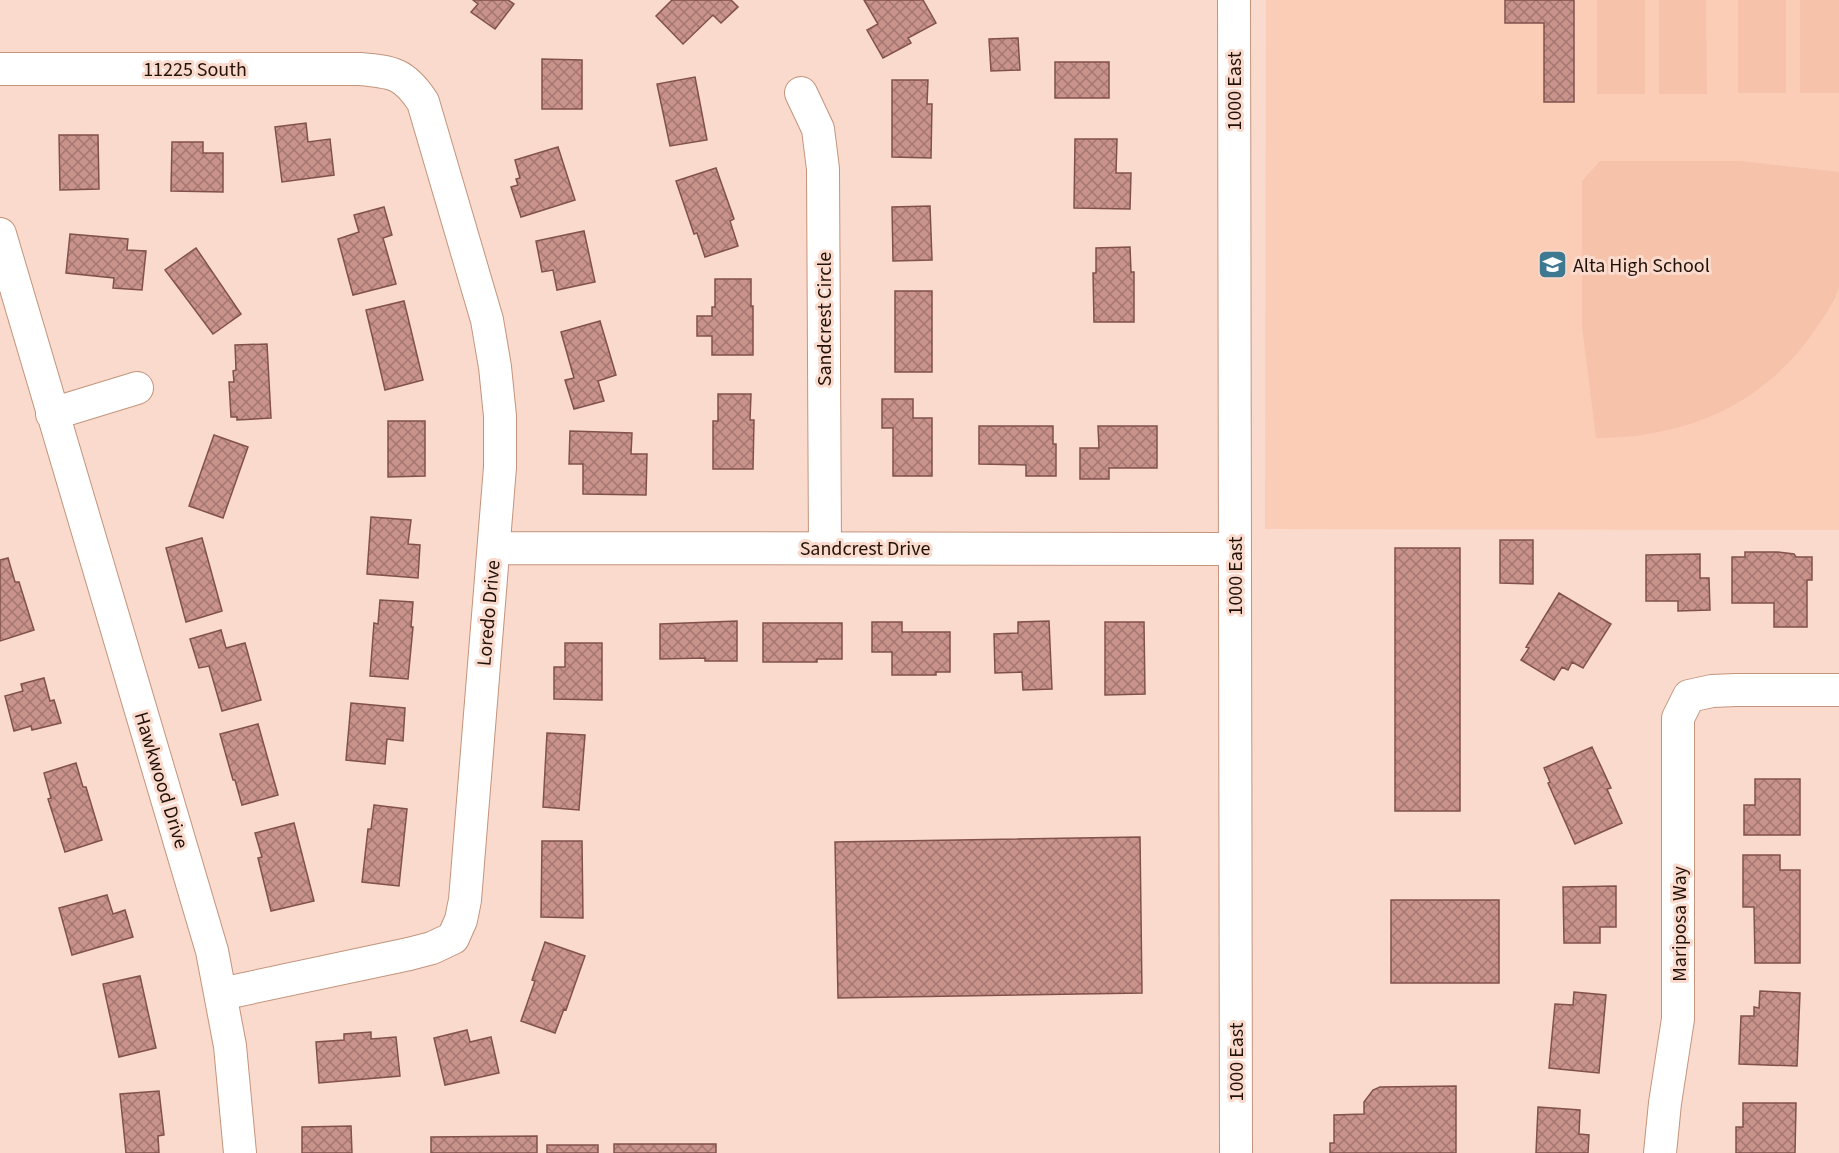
<svg xmlns="http://www.w3.org/2000/svg" width="1839" height="1153" font-family="'Source Sans 3',sans-serif">
<style>
.built{fill:#fbcdb6}
.grass{fill:#f6c2a9}
.building{fill:url(#building-cross-hatch);stroke:#81514b;stroke-width:1.5}
.lines{fill:none;stroke-linecap:round;stroke-linejoin:round}
.minor-casing{stroke:#c3947c;stroke-width:34}
.minor{stroke:#fff;stroke-width:32}
.labels{text-anchor:middle;stroke-width:6;stroke-linejoin:round;paint-order:stroke}
.street-label{font-size:20px;fill:#221108;stroke:#f9dacc}
.poi-label{font-size:20px;fill:#221108;stroke:#f9dacc;text-anchor:start}
</style>
<defs>
<pattern id="building-cross-hatch" width="8" height="8" patternUnits="userSpaceOnUse" patternTransform="scale(1.5)"><rect width="8" height="8" fill="#c9938c"/><path d="M0 0l8 8M0 8l8-8" fill="none" stroke="#a37770"/></pattern>
</defs>
<rect width="100%" height="100%" fill="#f9dacc"/>
<path class="built" d="M 1266,0 L 1839,0 L 1839,530 L 1265,529 Z"/>
<path class="grass" d="M 1597,0 L 1645,0 L 1645,94 L 1597,94 Z
M 1659,0 L 1706,0 L 1707,94 L 1659,94 Z
M 1738,0 L 1786,0 L 1786,93 L 1738,93 Z
M 1800,0 L 1839,0 L 1839,93 L 1800,93 Z
M 1600,161 L 1741,161 L 1839,172 C 1839,198 1839,224 1839,250 C 1839,261 1839,275 1839,286 C 1836,301 1823,318 1815,330 C 1764,405 1685,438 1596,438 L 1582,327 L 1582,181 Z"/>
<path class="building" d="M 473,0 L 508,0 L 514,4 L 495,29 L 471,12 L 478,4 Z
M 672,0 L 731,0 L 738,7 L 721,23 L 713,15 L 683,44 L 656,16 Z
M 864,0 L 923,0 L 936,23 L 908,38 L 911,43 L 883,58 L 867,30 L 878,24 Z
M 1505,0 L 1574,0 L 1574,102 L 1544,102 L 1544,23 L 1505,23 Z
M 1018,38 L 1020,70 L 991,71 L 989,39 Z
M 542,59 L 582,60 L 582,109 L 542,109 Z
M 1055,62 L 1109,62 L 1109,98 L 1055,98 Z
M 695,77 L 707,140 L 670,146 L 657,84 Z
M 892,80 L 928,80 L 927,104 L 932,104 L 931,158 L 892,157 Z
M 306,123 L 308,142 L 330,139 L 334,175 L 282,182 L 275,127 Z
M 59,135 L 98,135 L 99,189 L 60,190 Z
M 1075,139 L 1117,139 L 1116,173 L 1131,173 L 1130,209 L 1074,208 Z
M 172,142 L 203,142 L 203,153 L 223,153 L 223,192 L 171,191 Z
M 558,147 L 575,200 L 521,217 L 511,187 L 518,185 L 516,179 L 520,178 L 515,160 Z
M 716,168 L 734,219 L 730,221 L 738,246 L 705,257 L 697,233 L 694,234 L 676,181 Z
M 930,206 L 932,260 L 893,261 L 892,207 Z
M 384,207 L 392,235 L 383,238 L 396,284 L 353,295 L 338,239 L 359,232 L 354,215 Z
M 584,231 L 595,282 L 557,290 L 553,270 L 542,272 L 536,241 Z
M 70,234 L 128,239 L 127,250 L 146,251 L 142,290 L 113,288 L 114,278 L 66,273 Z
M 1130,247 L 1131,272 L 1134,272 L 1134,322 L 1094,322 L 1093,273 L 1096,273 L 1096,248 Z
M 196,248 L 241,314 L 213,334 L 165,270 Z
M 715,279 L 751,279 L 751,306 L 753,306 L 753,355 L 712,355 L 712,336 L 697,336 L 697,316 L 712,316 L 712,307 L 715,307 Z
M 895,291 L 932,291 L 932,372 L 895,372 Z
M 404,301 L 423,380 L 385,390 L 366,310 Z
M 600,321 L 616,375 L 598,381 L 604,401 L 574,409 L 565,380 L 574,378 L 561,332 Z
M 267,344 L 271,418 L 237,420 L 237,417 L 231,417 L 229,382 L 234,382 L 233,371 L 236,370 L 235,345 Z
M 718,394 L 751,394 L 750,420 L 754,420 L 753,469 L 713,469 L 713,421 L 718,421 Z
M 882,399 L 913,399 L 913,418 L 932,418 L 932,476 L 893,476 L 893,428 L 882,428 Z
M 388,421 L 425,421 L 425,476 L 388,477 Z
M 979,426 L 1053,426 L 1053,444 L 1056,444 L 1056,476 L 1026,476 L 1026,465 L 979,464 Z
M 1098,426 L 1157,426 L 1157,468 L 1109,468 L 1109,479 L 1080,479 L 1080,448 L 1099,448 Z
M 570,431 L 632,433 L 631,454 L 647,454 L 646,495 L 583,494 L 583,464 L 569,464 Z
M 214,435 L 248,447 L 223,518 L 189,506 Z
M 371,517 L 411,520 L 408,544 L 420,545 L 418,578 L 367,574 Z
M 202,538 L 222,611 L 186,622 L 166,548 Z
M 1500,540 L 1533,540 L 1533,584 L 1500,583 Z
M 1395,548 L 1460,548 L 1460,811 L 1395,811 Z
M 1745,552 L 1777,552 L 1794,554 L 1796,557 L 1812,557 L 1812,580 L 1807,580 L 1807,627 L 1774,627 L 1774,603 L 1732,603 L 1732,557 L 1745,557 Z
M 1700,554 L 1700,578 L 1709,578 L 1710,610 L 1678,611 L 1678,601 L 1646,601 L 1646,555 Z
M 8,558 L 15,582 L 19,582 L 34,630 L 0,641 L 0,560 Z
M 1559,593 L 1611,624 L 1583,668 L 1572,662 L 1568,670 L 1562,667 L 1554,680 L 1521,660 L 1529,648 L 1526,647 Z
M 380,600 L 413,602 L 411,627 L 413,627 L 408,679 L 370,676 L 374,623 L 378,624 Z
M 737,621 L 737,661 L 705,661 L 705,658 L 660,659 L 660,624 Z
M 1049,621 L 1052,689 L 1023,690 L 1022,672 L 995,673 L 994,634 L 1018,633 L 1018,622 Z
M 872,622 L 902,622 L 902,632 L 950,632 L 950,672 L 936,672 L 936,675 L 892,675 L 892,652 L 872,652 Z
M 1105,622 L 1144,622 L 1145,694 L 1105,695 Z
M 763,623 L 842,623 L 842,659 L 817,659 L 817,662 L 763,662 Z
M 221,630 L 226,648 L 245,643 L 261,700 L 222,711 L 209,666 L 199,668 L 190,639 Z
M 565,643 L 602,643 L 602,700 L 554,699 L 554,667 L 565,667 Z
M 44,678 L 50,701 L 54,700 L 61,723 L 32,730 L 31,726 L 14,731 L 5,696 L 23,691 L 21,684 Z
M 351,703 L 405,708 L 403,741 L 387,739 L 385,764 L 346,760 Z
M 258,724 L 278,795 L 242,805 L 235,780 L 233,780 L 220,734 Z
M 547,733 L 585,735 L 579,810 L 543,807 Z
M 1592,747 L 1611,788 L 1607,789 L 1622,823 L 1575,844 L 1548,783 L 1550,782 L 1544,768 Z
M 76,763 L 83,787 L 86,787 L 102,840 L 65,852 L 48,799 L 51,798 L 44,773 Z
M 1755,779 L 1800,779 L 1800,835 L 1744,835 L 1744,805 L 1755,805 Z
M 374,805 L 407,809 L 399,886 L 362,882 L 368,829 L 371,829 Z
M 294,823 L 314,901 L 271,911 L 258,858 L 262,857 L 255,833 Z
M 1140,837 L 1142,993 L 838,998 L 835,842 Z
M 542,841 L 582,841 L 583,918 L 541,917 Z
M 1743,855 L 1780,855 L 1780,870 L 1800,870 L 1800,963 L 1755,963 L 1754,907 L 1743,907 Z
M 1616,886 L 1616,927 L 1600,927 L 1600,943 L 1564,943 L 1563,887 Z
M 107,895 L 113,914 L 125,910 L 133,937 L 72,955 L 59,908 Z
M 1391,900 L 1499,900 L 1499,983 L 1391,983 Z
M 545,942 L 585,956 L 566,1010 L 564,1009 L 555,1033 L 521,1021 L 535,981 L 532,980 Z
M 140,976 L 156,1048 L 119,1057 L 103,984 Z
M 1760,991 L 1800,993 L 1797,1066 L 1739,1064 L 1741,1016 L 1754,1016 L 1754,1007 L 1759,1008 Z
M 1574,992 L 1606,995 L 1599,1073 L 1549,1068 L 1555,1004 L 1573,1005 Z
M 467,1030 L 470,1042 L 491,1037 L 499,1073 L 445,1085 L 434,1038 Z
M 371,1032 L 371,1039 L 396,1037 L 400,1076 L 319,1083 L 316,1042 L 344,1040 L 344,1034 Z
M 1456,1086 L 1456,1153 L 1330,1153 L 1330,1143 L 1334,1143 L 1334,1115 L 1364,1114 L 1364,1102 L 1373,1090 L 1380,1087 Z
M 159,1091 L 164,1135 L 158,1136 L 159,1153 L 126,1153 L 120,1094 Z
M 1743,1103 L 1796,1103 L 1795,1153 L 1736,1153 L 1736,1127 L 1743,1127 Z
M 1538,1107 L 1580,1110 L 1579,1134 L 1589,1135 L 1588,1153 L 1536,1153 Z
M 351,1126 L 352,1153 L 302,1153 L 302,1127 Z
M 537,1136 L 537,1153 L 431,1153 L 431,1137 Z
M 614,1144 L 716,1144 L 716,1153 L 614,1153 Z
M 547,1145 L 598,1145 L 598,1153 L 547,1153 Z"/>
<g class="lines">
<defs>
<path id="minor" d="M 1234,0 L 1236,1153
M 0,69 L 360,69 C 393,72 404,73 423,102 L 487,320 L 495,367 L 500,416 L 500,467 L 465,900 L 461,920 L 453,938 L 432,948 L 409,954 L 221,994
M 801,93 L 818,129 L 823,169 L 825,548
M 0,234 L 212,951 L 230,1046 L 240,1153
M 52,414 L 137,388
M 494,548 L 1235,549
M 1660,1153 L 1665,1103 L 1678,1019 L 1678,718 L 1689,696 L 1712,691 L 1736,690 L 1839,690"/>
</defs>
<use href="#minor" class="minor-casing"/>
<use href="#minor" class="minor"/>
</g>
<defs>
<symbol id="school-square" viewBox="-11 -11 22 22"><rect x="-9" y="-9" width="18" height="18" rx="4" fill="#3e7991" stroke="#f9dacc"/><path d="M0-5L7-2L0 1L-7-2ZM-4 1L0 2.5L4 1V4Q0 6-4 4Z" fill="#fff"/></symbol>
</defs>
<g fill-rule="evenodd">
<use href="#school-square" x="1536" y="248" width="33" height="33"/>
</g>
<g class="labels">
<g class="street-label">
<text x="195" y="76">11225 South</text>
<text transform="translate(1234 91) rotate(-90)" y="7">1000 East</text>
<text transform="translate(824 319) rotate(-90)" y="7">Sandcrest Circle</text>
<text x="865" y="555">Sandcrest Drive</text>
<text transform="translate(1235 576) rotate(-90)" y="7">1000 East</text>
<text transform="translate(488 613) rotate(-85)" y="7">Loredo Drive</text>
<text transform="translate(162 780) rotate(73)" y="7">Hawkwood Drive</text>
<text transform="translate(1679 924) rotate(-90)" y="7">Mariposa Way</text>
<text transform="translate(1236 1062) rotate(-90)" y="7">1000 East</text>
</g>
<g class="poi-label">
<text x="1573" y="272">Alta High School</text>
</g>
</g>
</svg>
